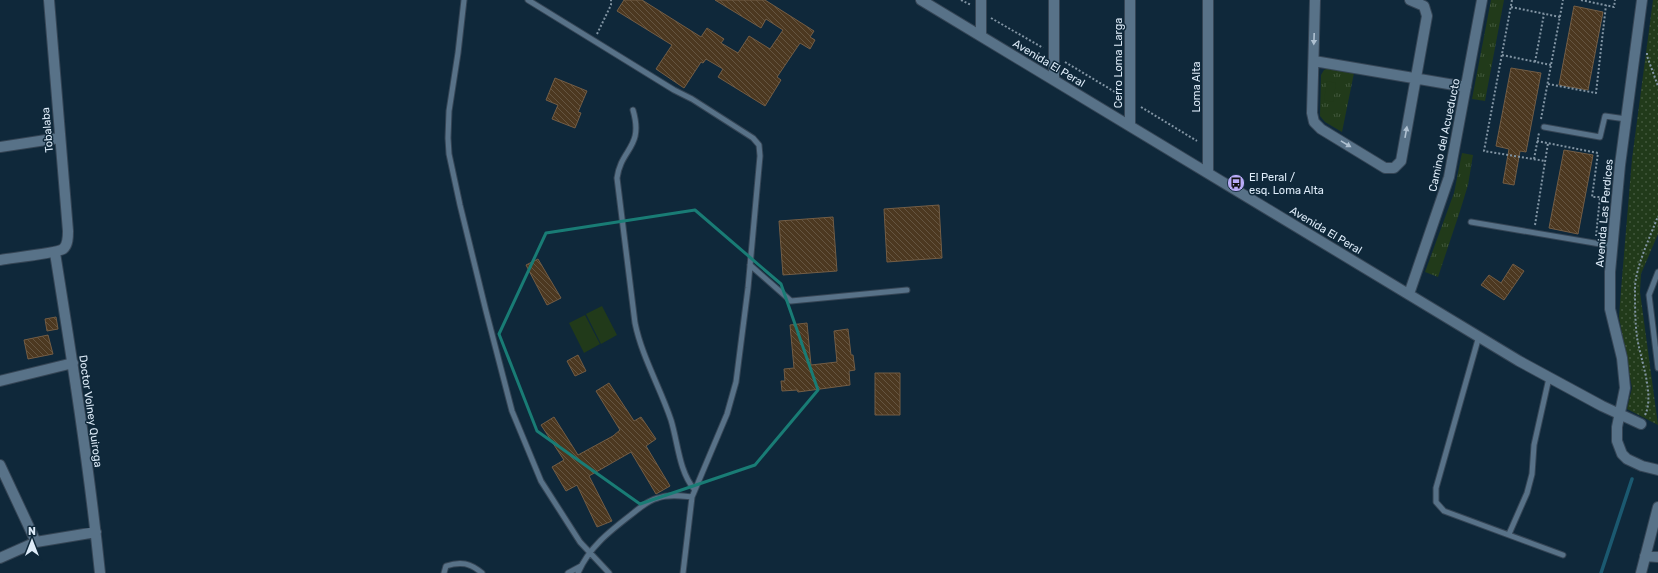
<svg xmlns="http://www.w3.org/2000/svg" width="1658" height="573" font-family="Rubik,sans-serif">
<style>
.grass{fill:url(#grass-tufts)}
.park{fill:url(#park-dots)}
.pitch{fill:#213a1a}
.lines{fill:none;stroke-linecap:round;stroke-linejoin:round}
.stream{stroke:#1b5970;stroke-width:3.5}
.building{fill:url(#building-back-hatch);stroke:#735d45}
.lane-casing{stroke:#354555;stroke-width:7}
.street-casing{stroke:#354555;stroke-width:12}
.path{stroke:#8194a3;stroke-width:2;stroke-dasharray:2 2;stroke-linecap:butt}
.lane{stroke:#587288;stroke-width:5}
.street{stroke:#587288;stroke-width:10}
.oneway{fill:#afc1d1}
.marked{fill:none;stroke:#197c75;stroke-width:3;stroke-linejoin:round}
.labels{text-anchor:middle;stroke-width:3;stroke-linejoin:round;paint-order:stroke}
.street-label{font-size:11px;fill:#deecf9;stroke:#0f283a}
.poi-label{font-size:11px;fill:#deecf9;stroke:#0f283a;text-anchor:start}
</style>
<defs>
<pattern id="grass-tufts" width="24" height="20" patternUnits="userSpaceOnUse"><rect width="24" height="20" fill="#213a1a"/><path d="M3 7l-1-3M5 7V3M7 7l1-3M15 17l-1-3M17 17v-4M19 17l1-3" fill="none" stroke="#41573c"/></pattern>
<pattern id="park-dots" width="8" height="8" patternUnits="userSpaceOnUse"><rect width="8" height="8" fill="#213a1a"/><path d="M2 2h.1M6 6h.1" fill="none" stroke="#41573c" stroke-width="1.8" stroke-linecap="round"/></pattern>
<pattern id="building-back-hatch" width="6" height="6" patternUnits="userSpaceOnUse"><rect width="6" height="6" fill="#4c3820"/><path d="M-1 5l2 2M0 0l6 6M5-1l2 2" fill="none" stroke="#655541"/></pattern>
</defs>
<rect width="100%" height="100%" fill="#0f283a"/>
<path class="grass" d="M 1491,0 L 1504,0 L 1485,101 L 1472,99 Z
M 1328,68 L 1354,73 L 1342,132 L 1325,122 L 1320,116 L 1321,75 L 1324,70 Z
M 1462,153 L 1473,155 L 1468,185 L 1460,211 L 1438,277 L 1425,272 L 1454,193 Z"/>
<path class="park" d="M 1653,0 L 1658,0 L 1658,234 L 1641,274 L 1640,292 L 1658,425 L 1627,409 L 1632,388 L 1619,317 L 1621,290 L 1632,159 Z"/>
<path class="pitch" d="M 1327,81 L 1336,83 L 1333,102 L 1324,100 Z
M 602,306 L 617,335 L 601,344 L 586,314 Z
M 585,315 L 600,344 L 584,353 L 569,323 Z"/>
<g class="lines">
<path class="stream" d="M 1601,573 L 1632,479"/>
</g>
<path class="building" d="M 624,0 L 642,0 L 701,37 L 707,28 L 724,39 L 721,43 L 738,53 L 749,36 L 770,49 L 783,30 L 766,19 L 761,28 L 715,0 L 765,0 L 814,31 L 810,37 L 815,40 L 810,49 L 800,43 L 777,77 L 781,80 L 765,106 L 718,77 L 723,69 L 706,59 L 703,63 L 701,62 L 684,88 L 656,69 L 672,45 L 617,11 Z
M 1574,6 L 1603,12 L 1588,90 L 1559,85 Z
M 1511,68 L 1541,73 L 1526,152 L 1520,151 L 1514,185 L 1503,183 L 1509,149 L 1496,146 Z
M 555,78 L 587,91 L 578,112 L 581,113 L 575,128 L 552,119 L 558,105 L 546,100 Z
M 1564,150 L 1593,155 L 1578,234 L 1549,228 Z
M 939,205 L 942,258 L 887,262 L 884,209 Z
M 833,217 L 837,271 L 783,275 L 779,221 Z
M 538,259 L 561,298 L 547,305 L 526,265 Z
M 1513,264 L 1524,271 L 1504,300 L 1481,285 L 1489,275 L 1501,283 Z
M 56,317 L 58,329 L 47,331 L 45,319 Z
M 807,323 L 811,365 L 837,362 L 834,331 L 848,329 L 851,355 L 853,355 L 855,370 L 849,371 L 850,385 L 798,392 L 797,390 L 782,391 L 781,381 L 785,381 L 784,369 L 794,368 L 790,325 Z
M 48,335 L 53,354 L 28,359 L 24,340 Z
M 578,355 L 586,371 L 575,376 L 567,361 Z
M 875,373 L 900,373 L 900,415 L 875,415 Z
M 609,383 L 634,421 L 641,417 L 656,439 L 646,446 L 670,486 L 656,494 L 631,452 L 589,476 L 612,521 L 597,527 L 577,485 L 566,491 L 552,467 L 564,460 L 541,425 L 554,417 L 578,455 L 613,436 L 620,430 L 596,391 Z"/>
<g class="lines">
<defs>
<path id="lane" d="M 464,0 L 458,53 L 449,111 L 448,138 L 449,154 L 460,205 L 486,311 L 512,411 L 541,481 L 580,542 L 609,573
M 528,0 L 674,90 L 692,99 L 753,138 L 759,145 L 760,156 L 748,288 L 736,382 L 727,414 L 692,497 L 683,573
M 633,110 C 644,148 621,148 617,178 L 635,323 C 642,357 660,387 671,420 C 678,443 679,471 694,489
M 1544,127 L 1600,137 L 1605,116 L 1626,119
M 1471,222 L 1612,246
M 750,265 L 791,301 L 907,290
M 1658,272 L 1649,295 L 1658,368
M 1479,336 L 1436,488 L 1436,502 L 1444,511 L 1563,555
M 1509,534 L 1527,493 L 1532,474 L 1534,445 L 1549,378
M 444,573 L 446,566 C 461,561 470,563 482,573
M 568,573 L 581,566
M 578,573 C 589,547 610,531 632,514 C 640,508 648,500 658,498 C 669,494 681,496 692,497"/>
<path id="street" d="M 921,0 L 1519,361 L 1602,406 L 1641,424
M 1315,0 L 1312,113 L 1314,122 L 1321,129 L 1385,168 L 1394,168 L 1401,161 L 1427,16 L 1424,6 L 1410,0
M 1642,0 L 1620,165 L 1610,272 L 1610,309 L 1622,358 L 1625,388 L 1617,427 L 1617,441 L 1622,454 L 1627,459 L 1642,466 L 1658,470
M 981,36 L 981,0
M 1314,61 L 1466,87
M 1054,80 L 1054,0
M 1130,126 L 1130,0
M 0,147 L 59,138
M 1208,173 L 1208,0
M 55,253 C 72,359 89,466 100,573
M 0,260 C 11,258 58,253 63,249 C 68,245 68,237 68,231 L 49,0
M 1409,294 L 1449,177 L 1482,0
M 0,381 L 73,363
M 0,465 L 36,542
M 1645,556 L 1658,557
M 0,558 L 36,542 L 96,532
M 1641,573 L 1658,507"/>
</defs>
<use href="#lane" class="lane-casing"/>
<use href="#street" class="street-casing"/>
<path class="path" d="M 961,0 L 971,5
M 1512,0 L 1484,151 L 1545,161
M 1581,0 L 1614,7 L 1615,0
M 1511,7 L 1560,17
M 991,18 L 1043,48
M 597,34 L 611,5 L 611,0
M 1647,53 L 1647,56 L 1658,86
M 1502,55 L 1551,65
M 1065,62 L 1120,95
M 1535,62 L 1544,14
M 1548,84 L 1596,93 L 1606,5
M 1141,107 L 1197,141
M 1541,119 L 1563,0
M 1537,141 L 1598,153 L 1592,197 L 1600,197 L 1596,236
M 1534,159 L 1539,133
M 1535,225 L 1548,143
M 1645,415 C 1655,395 1640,358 1637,337 C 1635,322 1635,304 1635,288 C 1635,268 1651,235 1658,216"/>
<use href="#lane" class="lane"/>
<use href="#street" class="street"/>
</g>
<defs><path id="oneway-solid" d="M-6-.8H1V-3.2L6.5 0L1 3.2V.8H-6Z"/></defs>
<g class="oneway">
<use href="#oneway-solid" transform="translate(1314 39) rotate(92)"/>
<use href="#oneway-solid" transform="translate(1406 132) rotate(-80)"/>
<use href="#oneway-solid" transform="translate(1346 144) rotate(31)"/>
</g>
<path class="marked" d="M 695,210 L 781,284 L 818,390 L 755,465 L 640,504 L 537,431 L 499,334 L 546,233 Z"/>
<defs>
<symbol id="bus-disc" viewBox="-11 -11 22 22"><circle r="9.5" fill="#b8abf7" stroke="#0f283a"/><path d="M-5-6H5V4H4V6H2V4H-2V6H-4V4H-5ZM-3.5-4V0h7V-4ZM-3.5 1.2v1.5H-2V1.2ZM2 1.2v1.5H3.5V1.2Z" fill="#111"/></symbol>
</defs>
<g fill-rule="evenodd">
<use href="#bus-disc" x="1226" y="173" width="20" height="20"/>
</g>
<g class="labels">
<g class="street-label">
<text transform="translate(1049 63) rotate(31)" y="4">Avenida El Peral</text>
<text transform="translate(1118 63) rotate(-90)" y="4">Cerro Loma Larga</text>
<text transform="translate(1196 87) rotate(-90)" y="4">Loma Alta</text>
<text transform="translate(47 130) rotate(-95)" y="4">Tobalaba</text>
<text transform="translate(1444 135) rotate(-78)" y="4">Camino del Acueducto</text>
<text transform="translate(1604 213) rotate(-85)" y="4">Avenida Las Perdices</text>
<text transform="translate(1326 230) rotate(31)" y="4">Avenida El Peral</text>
<text transform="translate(91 411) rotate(82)" y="4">Doctor Volney Quiroga</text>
</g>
<g class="poi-label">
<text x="1249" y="181">El Peral /<tspan x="1249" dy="13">esq. Loma Alta</tspan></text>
</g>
</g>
<g transform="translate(32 541)" stroke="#0f283a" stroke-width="3" paint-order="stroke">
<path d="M0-3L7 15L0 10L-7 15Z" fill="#deecf9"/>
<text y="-6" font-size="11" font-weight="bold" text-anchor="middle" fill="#deecf9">N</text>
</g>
</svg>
